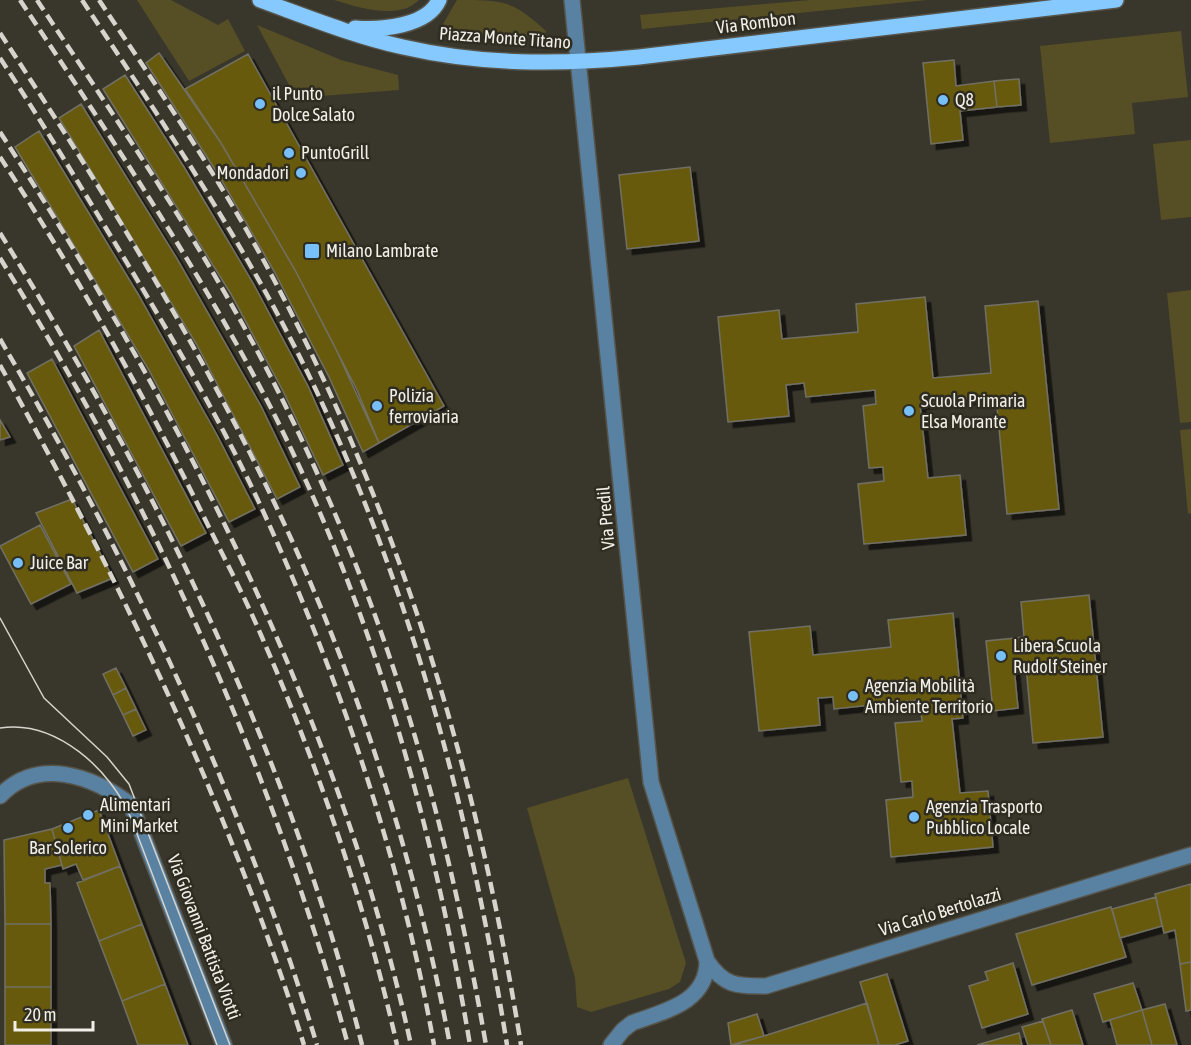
<svg xmlns="http://www.w3.org/2000/svg" width="1191" height="1045" font-family="'Asap Condensed',sans-serif">
<style>
.green{fill:#564e25}
.building{fill:#675a0f;stroke:#727064;stroke-width:1.5;filter:url(#shadow)}
.lines{fill:none;stroke-linecap:round;stroke-linejoin:round}
.minor-casing{stroke:#56544a;stroke-width:18}
.major-casing{stroke:#56544a;stroke-width:18}
.minor{stroke:#5881a2;stroke-width:15}
.major{stroke:#85c9fe;stroke-width:15}
.tram{stroke:#d6d4cc;stroke-width:1.5}
.rail{stroke:#d6d4cc;stroke-width:4.5;stroke-dasharray:12 6;stroke-linecap:butt}
.poi-dot{fill:#77bff7;stroke:#2f2d22;stroke-width:2}
.labels{text-anchor:middle;stroke-width:5;stroke-linejoin:round;paint-order:stroke}
.street-label{font-size:18px;fill:#f1efe8;stroke:#2f2d22}
.poi-label{font-size:18px;fill:#f1efe8;stroke:#2f2d22;text-anchor:start}
</style>
<defs>
<filter id="shadow"><feDropShadow dx="5.5" dy="5.5" stdDeviation="0" flood-color="#0009"/></filter>
</defs>
<rect width="100%" height="100%" fill="#39372c"/>
<path class="green" d="M 137,0 L 171,0 L 218,25 L 228,19 L 245,51 L 189,81 Z
M 334,0 L 419,0 C 398,21 358,7 334,0 Z
M 457,0 C 503,0 512,0 546,31 L 544,37 L 503,37 L 446,30 L 443,24 Z
M 810,0 L 927,0 L 642,29 L 640,15 Z
M 257,25 L 341,60 L 398,75 L 399,90 L 296,98 Z
M 1181,31 L 1188,97 L 1132,103 L 1135,134 L 1050,143 L 1040,46 Z
M 1191,140 L 1191,217 L 1161,220 L 1153,144 Z
M 1191,290 L 1191,422 L 1180,423 L 1167,293 Z
M 1191,429 L 1191,513 L 1188,514 L 1180,430 Z
M 628,778 L 686,963 L 680,982 L 669,989 L 591,1012 L 577,1007 L 575,978 L 527,808 Z"/>
<path class="building" d="M 159,53 L 221,143 L 295,270 L 334,345 L 379,443 L 363,452 L 329,377 L 274,271 L 218,174 L 146,63 Z
M 248,54 L 444,406 L 379,443 L 357,390 L 295,270 L 221,143 L 185,89 Z
M 954,60 L 956,86 L 994,81 L 997,107 L 960,111 L 963,140 L 931,144 L 923,63 Z
M 125,75 L 184,167 L 253,283 L 308,386 L 343,465 L 323,475 L 283,391 L 231,294 L 103,89 Z
M 1019,79 L 1021,105 L 997,107 L 994,81 Z
M 81,104 L 176,257 L 261,406 L 300,487 L 277,499 L 197,345 L 59,118 Z
M 39,131 L 138,294 L 217,435 L 255,509 L 229,522 L 149,370 L 15,147 Z
M 690,167 L 699,241 L 627,249 L 619,175 Z
M 925,297 L 933,378 L 991,373 L 985,306 L 1038,301 L 1059,509 L 1007,514 L 996,396 L 920,404 L 928,478 L 960,475 L 966,535 L 864,544 L 858,484 L 884,481 L 883,467 L 869,468 L 863,406 L 876,404 L 875,390 L 806,397 L 804,383 L 786,385 L 789,416 L 728,422 L 718,317 L 779,310 L 782,339 L 858,332 L 856,304 Z
M 99,330 L 206,533 L 181,546 L 74,346 Z
M 52,359 L 158,559 L 133,572 L 27,373 Z
M 0,420 L 10,437 L 0,440 Z
M 72,499 L 113,578 L 77,593 L 36,513 Z
M 40,525 L 71,584 L 31,604 L 0,546 Z
M 1089,595 L 1103,737 L 1033,743 L 1026,666 L 1014,667 L 1018,708 L 993,711 L 986,641 L 1024,637 L 1021,602 Z
M 953,613 L 963,718 L 952,719 L 960,793 L 988,791 L 993,847 L 891,857 L 886,800 L 913,797 L 912,781 L 901,782 L 895,723 L 922,721 L 919,700 L 834,709 L 833,697 L 818,698 L 820,725 L 759,731 L 749,632 L 810,626 L 813,655 L 824,654 L 891,647 L 888,620 Z
M 116,668 L 126,688 L 113,695 L 103,674 Z
M 126,688 L 136,709 L 123,715 L 113,695 Z
M 136,709 L 146,730 L 133,736 L 123,715 Z
M 99,810 L 120,866 L 83,880 L 76,864 L 63,869 L 52,829 Z
M 52,829 L 62,865 L 45,869 L 45,883 L 50,883 L 51,924 L 5,924 L 4,840 Z
M 120,866 L 142,924 L 99,941 L 77,883 Z
M 1191,884 L 1191,962 L 1180,964 L 1175,930 L 1164,933 L 1155,894 Z
M 1156,897 L 1162,926 L 1120,938 L 1112,909 Z
M 1111,907 L 1126,957 L 1032,985 L 1016,934 Z
M 5,924 L 51,924 L 51,987 L 5,987 Z
M 142,924 L 165,984 L 122,1001 L 99,941 Z
M 1191,962 L 1191,1010 L 1186,1011 L 1180,964 Z
M 1013,963 L 1028,1014 L 982,1028 L 969,986 L 988,980 L 985,972 Z
M 887,974 L 908,1041 L 895,1045 L 879,1045 L 860,982 Z
M 1133,983 L 1142,1010 L 1103,1022 L 1094,994 Z
M 165,984 L 188,1045 L 138,1045 L 122,1001 Z
M 5,987 L 51,987 L 51,1045 L 5,1045 Z
M 867,1003 L 879,1045 L 734,1045 L 764,1036 Z
M 1165,1004 L 1177,1045 L 1152,1045 L 1142,1010 Z
M 1072,1010 L 1083,1045 L 1051,1045 L 1042,1019 Z
M 1142,1010 L 1152,1045 L 1117,1045 L 1110,1020 Z
M 757,1014 L 764,1036 L 731,1045 L 728,1023 Z
M 1043,1021 L 1051,1045 L 1028,1045 L 1022,1027 Z
M 1019,1033 L 1022,1045 L 977,1045 Z"/>
<g class="lines">
<defs>
<path id="minor" d="M 572,0 L 651,782 L 707,961 C 725,987 737,986 766,986 L 1191,855
M 0,796 C 38,756 93,776 131,805 L 224,1045
M 611,1045 L 623,1030 L 632,1023 C 664,1011 707,1003 707,961"/>
<path id="major" d="M 260,0 C 307,17 354,36 403,47 C 481,65 559,65 639,57 L 1116,0
M 355,28 C 380,30 427,27 439,0"/>
</defs>
<use href="#minor" class="minor-casing"/>
<use href="#major" class="major-casing"/>
<use href="#minor" class="minor"/>
<use href="#major" class="major"/>
<path class="tram" d="M 0,618 L 44,698 L 107,757 L 129,784 L 230,1045
M 0,728 C 56,719 111,770 131,818 L 217,1045"/>
<path class="rail" d="M 20,0 C 108,133 198,267 271,408 C 373,609 433,824 470,1045
M 37,0 C 124,131 215,263 284,403 C 388,613 446,816 486,1045
M 82,0 C 165,126 250,251 315,388 C 413,595 471,819 507,1045
M 99,0 C 159,90 221,180 272,276 C 402,520 477,773 521,1045
M 0,33 C 99,184 196,339 274,502 C 356,674 415,858 450,1045
M 0,58 C 41,120 79,184 118,248 C 170,334 221,420 263,511 C 341,681 401,861 434,1045
M 0,132 C 182,413 339,717 411,1045
M 0,157 C 74,270 141,389 201,511 C 221,552 243,593 261,635 C 319,768 365,904 397,1045
M 0,233 C 156,484 290,757 362,1045
M 0,258 C 152,503 272,767 348,1045
M 0,339 C 130,561 242,798 317,1045
M 0,365 C 121,583 229,806 304,1045"/>
</g>
<g class="poi-dot">
<circle cx="943" cy="100" r="6"/>
<circle cx="260" cy="104" r="6"/>
<circle cx="289" cy="153" r="6"/>
<circle cx="301" cy="173" r="6"/>
<rect x="304" y="243" width="16" height="16" rx="3"/>
<circle cx="377" cy="406" r="6"/>
<circle cx="909" cy="411" r="6"/>
<circle cx="18" cy="563" r="6"/>
<circle cx="1001" cy="656" r="6"/>
<circle cx="853" cy="696" r="6"/>
<circle cx="88" cy="815" r="6"/>
<circle cx="914" cy="817" r="6"/>
<circle cx="68" cy="828" r="6"/>
</g>
<g class="labels">
<g class="street-label">
<text transform="translate(756 23) rotate(-7)" y="6">Via Rombon</text>
<text transform="translate(505 38) rotate(4)" y="6">Piazza Monte Titano</text>
<text transform="translate(606 518) rotate(-95)" y="6">Via Predil</text>
<text transform="translate(940 912) rotate(-17)" y="6">Via Carlo Bertolazzi</text>
<text transform="translate(204 937) rotate(69)" y="6">Via Giovanni Battista Viotti</text>
</g>
<g class="poi-label">
<text x="272" y="100">il Punto<tspan x="272" dy="21">Dolce Salato</tspan></text>
<text x="955" y="106">Q8</text>
<text x="301" y="159">PuntoGrill</text>
<text x="289" y="179" text-anchor="end">Mondadori</text>
<text x="326" y="257">Milano Lambrate</text>
<text x="389" y="402">Polizia<tspan x="389" dy="21">ferroviaria</tspan></text>
<text x="921" y="407">Scuola Primaria<tspan x="921" dy="21">Elsa Morante</tspan></text>
<text x="30" y="569">Juice Bar</text>
<text x="1013" y="652">Libera Scuola<tspan x="1013" dy="21">Rudolf Steiner</tspan></text>
<text x="865" y="692">Agenzia Mobilità<tspan x="865" dy="21">Ambiente Territorio</tspan></text>
<text x="100" y="811">Alimentari<tspan x="100" dy="21">Mini Market</tspan></text>
<text x="926" y="813">Agenzia Trasporto<tspan x="926" dy="21">Pubblico Locale</tspan></text>
<text x="68" y="854" text-anchor="middle">Bar Solerico</text>
</g>
</g>
<path d="M15 1021v9h78v-9" fill="none" stroke="#f1efe8" stroke-width="3"/>
<text x="24" y="1021" font-size="18" fill="#f1efe8" stroke="#2f2d22" stroke-width="4.5" paint-order="stroke">20 m</text>
</svg>
